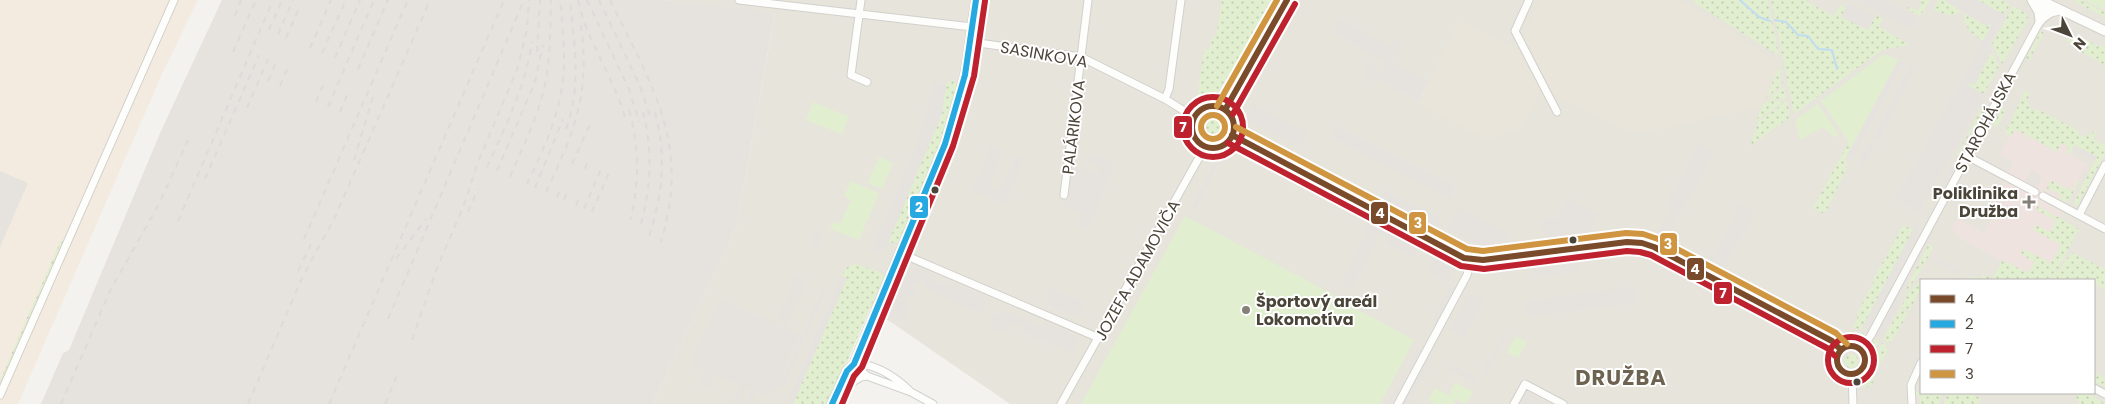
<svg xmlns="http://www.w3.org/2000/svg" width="2105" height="404" font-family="Poppins,sans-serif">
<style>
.residential{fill:#e7e4dc;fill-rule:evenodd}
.commercial{fill:#f3ebdf}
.industrial{fill:#e6e2de}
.education{fill:#eae5da}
.medical{fill:#eee3df}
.grass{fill:url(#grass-dots)}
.green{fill:#e1eecf}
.parking{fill:#e6e3df}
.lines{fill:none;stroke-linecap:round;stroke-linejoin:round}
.stream{stroke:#c0ddf1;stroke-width:2}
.minor-casing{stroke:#d2d0cb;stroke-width:9}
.tertiary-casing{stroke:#d2d0cb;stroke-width:11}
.minor{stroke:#fdfdfc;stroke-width:7}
.tertiary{stroke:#fdfdfc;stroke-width:9}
.rail{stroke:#dbdbda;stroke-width:2;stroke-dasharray:6 6;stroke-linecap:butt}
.bus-1-casing{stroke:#fff;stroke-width:10}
.bus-2-casing{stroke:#fff;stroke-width:10}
.bus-3-casing{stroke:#fff;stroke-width:10}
.bus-4-casing{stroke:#fff;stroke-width:10}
.bus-1{stroke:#7a4b2a;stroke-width:6}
.bus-2{stroke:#26a9e1;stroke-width:6}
.bus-3{stroke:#be222f;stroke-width:6}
.bus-4{stroke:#cf9540;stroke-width:6}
.bus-dot{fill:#4b4439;stroke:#fff;stroke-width:2}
.poi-dot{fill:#868178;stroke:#fff;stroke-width:2}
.labels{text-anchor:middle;stroke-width:4;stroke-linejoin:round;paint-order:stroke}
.street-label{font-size:16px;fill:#4b4439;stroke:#fff}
.poi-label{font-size:16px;font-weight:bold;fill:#4b4439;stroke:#fff;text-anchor:end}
.district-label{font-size:21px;font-weight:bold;letter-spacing:1px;fill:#6e6250;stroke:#fff}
.line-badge{stroke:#fff;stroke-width:2}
.badge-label{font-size:14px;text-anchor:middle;font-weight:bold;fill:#fff}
</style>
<defs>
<pattern id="grass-dots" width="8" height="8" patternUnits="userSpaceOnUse" patternTransform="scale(1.25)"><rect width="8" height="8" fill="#e1eecf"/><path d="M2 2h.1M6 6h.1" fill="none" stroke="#c3cdb2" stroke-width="1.8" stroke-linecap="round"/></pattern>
</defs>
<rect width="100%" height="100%" fill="#f4f2ee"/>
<path class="residential" d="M 660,0 L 2105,0 L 2105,404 L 1010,404 L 866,305 L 820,404 L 652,404 L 736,228 L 775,13 ZM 1921,280 L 2094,280 L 2094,393 L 1921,393 Z"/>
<path class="commercial" d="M 0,0 L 198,0 L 162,74 L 18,404 L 0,404 Z"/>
<path class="industrial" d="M 222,0 L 660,0 L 775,12 L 736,228 L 652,404 L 41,404 L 63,353 L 69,350 L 161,131 Z"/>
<path class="education" d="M 1540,0 L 1680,0 L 1780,64 L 1762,107 L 1634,134 L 1552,94 L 1521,37 Z
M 1459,21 L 1517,50 L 1541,88 L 1522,128 L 1487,140 L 1418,103 Z"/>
<path class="medical" d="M 2014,128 L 2060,141 L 2070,146 L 2068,150 L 2071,152 L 2070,155 L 2087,164 L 2049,237 L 2063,245 L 2052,265 L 2028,275 L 1956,236 L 1958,233 L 1951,229 L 1957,219 L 1984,233 L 1998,206 L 1986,198 L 1992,187 L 1999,190 L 2014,162 L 2000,154 Z"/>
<path class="grass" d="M 1222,0 L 1271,0 L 1242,55 L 1213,99 L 1192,104 L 1192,102 L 1197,102 L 1204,49 L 1209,50 L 1212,37 L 1216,37 Z
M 1694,0 L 1768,0 L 1779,56 L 1693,2 Z
M 1771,0 L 1804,0 L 1834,16 L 1840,5 L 1846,8 L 1841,16 L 1868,30 L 1876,15 L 1883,19 L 1879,27 L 1908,44 L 1905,46 L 1882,50 L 1794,114 Z
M 1918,0 L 1930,0 L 1920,16 L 1907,9 L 1908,7 L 1918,11 L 1922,2 Z
M 1938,0 L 1944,0 L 1961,11 C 1953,19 1943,13 1934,10 Z
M 1978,0 L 2002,0 L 2010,5 L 2005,15 Z
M 2079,0 L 2105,12 L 2105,17 L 2073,1 Z
M 2013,6 L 2027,14 L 2028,20 L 2002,64 L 1992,44 Z
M 1964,13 L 1987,26 L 1989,21 L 1991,26 L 1984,41 C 1973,35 1963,27 1964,13 Z
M 2041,31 L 2044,33 L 2029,60 L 2025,60 Z
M 2078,35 L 2100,47 L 2101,45 L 2105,47 L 2105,65 L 2074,48 L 2072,44 L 2065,40 Z
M 1991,52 L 1999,66 L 1984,94 L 1969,86 L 1969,82 L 1975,84 Z
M 1780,64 C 1782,72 1779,76 1781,86 L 1766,98 Z
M 1781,75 L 1786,98 L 1767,100 L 1783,87 Z
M 954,79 L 957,87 L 941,141 L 899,242 L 888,243 L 942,114 L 946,84 Z
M 2025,91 L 2030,94 L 2027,100 L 2030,105 L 2029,108 L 2035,112 L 2037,109 L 2079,131 L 2078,134 L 2083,137 L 2089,134 L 2092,135 L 2094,131 L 2097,133 L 2093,139 L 2103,145 L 2105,142 L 2105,155 L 2076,208 L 2074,202 L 2097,157 L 2075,145 L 2069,155 L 2069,152 L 2065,154 L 2069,147 L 2061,143 L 2057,152 L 2015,129 L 2011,136 L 2005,133 Z
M 1785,100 L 1756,122 L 1764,102 Z
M 1787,101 L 1790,117 L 1750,146 L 1758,122 Z
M 1983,105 L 1986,109 L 1978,124 L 1973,128 L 1958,155 L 1957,154 Z
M 2002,108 L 2006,110 L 1996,128 L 1993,125 Z
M1199 127a14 14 0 1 1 28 0a14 14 0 1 1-28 0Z
M 1849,142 L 1853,144 L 1845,158 L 1847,167 L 1827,210 L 1822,213 L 1813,208 Z
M 2051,180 L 2072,191 L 2077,181 L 2079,182 L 2069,200 L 2065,202 L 2059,200 L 2061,195 L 2049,189 L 2046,193 L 2045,192 Z
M 2038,206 L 2079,229 L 2055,275 L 2044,280 L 1970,280 L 1972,276 L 1980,280 L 1983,274 L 1992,279 L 2003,260 L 2028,273 L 2034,262 L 2021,254 L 2023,249 L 2051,263 L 2061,245 L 2033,230 L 2036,225 L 2050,232 L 2056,221 L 2036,209 Z
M 1903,225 L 1913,230 L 1863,327 L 1868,330 L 1854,328 L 1853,326 L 1858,317 L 1857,314 L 1874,281 L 1874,278 Z
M 61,240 L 63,242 L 0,386 L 0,380 Z
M 1929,244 L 1933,247 L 1923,267 L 1918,264 Z
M 2073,253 L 2105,269 L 2105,290 L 2094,283 L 2094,280 L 2048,280 C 2063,273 2062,259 2073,253 Z
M 856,264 L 879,272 L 884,276 L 829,404 L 793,404 L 847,278 L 841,276 L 848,266 Z
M 1917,266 L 1922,269 L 1902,298 Z
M 1920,280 L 1921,289 L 1909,311 L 1901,307 L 1908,293 Z
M 1900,308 L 1908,313 L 1893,340 L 1887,342 L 1883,340 Z
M 1851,331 L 1866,334 L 1861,342 L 1852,345 L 1837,338 L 1839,332 L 1848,337 Z
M 1874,339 L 1879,342 L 1865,380 L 1861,385 L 1856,386 C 1858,378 1863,375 1867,368 C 1871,360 1868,350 1874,339 Z
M 1882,343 L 1886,346 L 1887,352 L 1876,371 L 1873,383 L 1868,387 L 1862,388 L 1867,382 Z
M 1832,345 C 1836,353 1834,358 1836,366 C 1838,374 1845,379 1848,387 L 1846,388 L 1833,374 L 1830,350 Z
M1844 361a7 7 0 1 1 14 0a7 7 0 1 1-14 0Z
M 2094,372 L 2105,378 L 2105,387 L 2094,381 Z
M 1921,389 L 1921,393 L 1942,393 L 1939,404 L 1920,404 L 1919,395 L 1914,395 L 1914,391 L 1920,392 Z
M 1947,393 L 1970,393 L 1982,399 L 1977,404 L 1943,404 Z
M 2079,393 L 2088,393 L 2105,404 L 2079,404 L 2079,401 L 2075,399 Z"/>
<path class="green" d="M 2083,0 L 2105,0 L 2105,10 Z
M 1884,54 L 1898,60 L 1853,144 L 1849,142 L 1821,101 Z
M 813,102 L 849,117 L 842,134 L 806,120 Z
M 1818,104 L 1839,135 L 1834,137 L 1823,127 L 1800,140 L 1795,120 Z
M 879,157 L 893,163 L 882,189 L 867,183 Z
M 851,181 L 879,193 L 859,240 L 830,229 L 833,222 L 840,224 L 851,200 L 844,196 Z
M 1185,216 L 1347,302 L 1351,306 L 1414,340 L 1380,404 L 1081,404 Z
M 1516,336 L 1527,342 L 1518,358 L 1507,352 Z
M 1455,382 L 1473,392 L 1466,404 L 1456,399 L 1453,404 L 1436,404 L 1429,400 L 1435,388 L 1449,395 Z"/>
<path class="parking" d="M 1279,0 L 1283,0 L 1250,63 L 1247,61 Z
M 1855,0 L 1884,0 L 1919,18 L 1912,30 Z
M 1944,0 L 1978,0 L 2005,15 L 1986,49 L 1991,52 L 1975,85 L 1969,82 L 1969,86 L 1984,95 L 1920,212 L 1895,199 L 1960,82 L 1963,79 L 1991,26 L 1990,21 L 1987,26 Z
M 1849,2 L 1876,15 L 1868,30 L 1841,17 Z
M 1341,19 L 1383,41 L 1381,46 L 1390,44 L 1395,39 L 1403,44 L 1394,60 L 1389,57 L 1387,59 L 1428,81 L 1418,101 L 1377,79 L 1374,83 L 1361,76 L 1368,61 L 1380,67 L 1378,72 L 1380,73 L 1386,62 L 1332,33 Z
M 1899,61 L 1904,63 L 1852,159 L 1847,157 Z
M 1910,66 L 1915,68 L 1878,140 L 1874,137 L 1874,133 Z
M 2014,75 L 2016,76 L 1982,141 L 1980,139 Z
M 934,82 L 946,84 L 942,114 L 887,245 L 885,244 L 881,253 L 872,250 L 908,164 L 924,119 Z
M 1253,103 L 1310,133 L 1298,147 L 1245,118 Z
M 1335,125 L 1456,188 L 1450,200 L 1329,136 Z
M 1699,144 L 1714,152 L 1665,242 L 1655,236 L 1671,208 L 1665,205 Z
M 1871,144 L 1875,146 L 1863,168 L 1857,165 L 1866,147 Z
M 991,145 L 1004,150 L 989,187 L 1000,192 L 1016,155 L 1024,158 L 1006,204 L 971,190 Z
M 2074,145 L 2097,157 L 2094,162 L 2072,150 Z
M 1090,153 L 1115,164 L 1088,229 L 1077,225 L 1082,213 L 1061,204 L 1066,195 L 1074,165 L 1098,174 L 1100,168 L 1086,162 Z
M 1246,153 L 1297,180 L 1295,185 L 1243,157 Z
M 2105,155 L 2105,161 L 2081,204 L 2079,203 Z
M 1215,161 L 1219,163 L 1195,210 L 1190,208 Z
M 1953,165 L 1955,167 L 1937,199 L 1935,198 Z
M 2031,170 L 2042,176 L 2037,187 L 2025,181 Z
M 0,171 L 28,183 L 0,247 Z
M 1314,188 L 1364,215 L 1362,219 L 1312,193 Z
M 1385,189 L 1442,219 L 1435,232 L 1378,201 Z
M 1568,197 L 1599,214 L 1588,236 L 1582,233 L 1566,238 L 1560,236 L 1550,238 L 1538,229 L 1545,216 L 1555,221 Z
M 1741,204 L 1755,212 L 1724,268 L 1710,260 Z
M 1460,207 L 1510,234 L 1500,251 L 1489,250 L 1447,229 Z
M 1370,219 L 1420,244 L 1413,257 L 1385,243 L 1387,239 L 1377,234 L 1374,235 L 1373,237 L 1377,240 L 1351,290 L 1341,284 L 1366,236 L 1362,233 Z
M 1916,224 L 1921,227 L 1868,330 L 1862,328 Z
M 816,229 L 824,232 L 817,247 L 810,244 Z
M 1930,233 L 1932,234 L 1901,292 L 1899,291 Z
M 1436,256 L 1457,267 L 1449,282 L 1426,269 Z
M 1579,256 L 1581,270 L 1532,277 L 1531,263 Z
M 1938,258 L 1958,269 L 1958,275 L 1935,262 Z
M 917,267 L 935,275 L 933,280 L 945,285 L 947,281 L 988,298 L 981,314 L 923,289 L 925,283 L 921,282 L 916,284 L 914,288 L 919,291 L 916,297 L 910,296 L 906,305 L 911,308 L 906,321 L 889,317 L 908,271 L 913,273 Z
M 796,276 L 801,276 L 806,283 L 787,324 L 777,320 Z
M 841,276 L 847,278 L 793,404 L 786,404 Z
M 1734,277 L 1770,296 L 1767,301 L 1731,281 Z
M 1451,285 L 1456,287 L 1437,322 L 1432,320 Z
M 1635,286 L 1637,303 L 1527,317 L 1525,301 Z
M 1714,286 L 1760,311 L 1757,316 L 1711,292 Z
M 1049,287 L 1086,303 L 1081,314 L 1077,313 L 1075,316 L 1047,305 L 1047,292 Z
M 822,290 L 826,291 L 784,388 L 779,387 Z
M 1469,293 L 1485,301 L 1465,337 L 1450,329 Z
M 1896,297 L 1900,300 L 1900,302 L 1881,338 L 1876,336 Z
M 720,300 L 800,333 L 777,386 L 770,397 L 757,392 L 752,404 L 746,403 L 751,390 L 746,388 L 739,404 L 731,404 L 739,385 L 715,375 L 710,387 L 704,385 L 697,386 L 704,370 L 692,366 L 697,346 L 701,334 L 704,334 Z
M 1784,304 L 1831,328 L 1828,333 L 1782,308 Z
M 1016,312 L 1017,316 L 1042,327 L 1044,322 L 1079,337 L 1072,354 L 1023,332 L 1025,327 L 1023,326 L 1011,324 L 1011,330 L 994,332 L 992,314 Z
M 1772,318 L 1825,346 L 1823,351 L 1769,323 Z
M 1504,331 L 1509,333 L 1486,376 L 1481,374 Z
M 1418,347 L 1423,350 L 1412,369 L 1408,366 Z
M 1428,355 L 1433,357 L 1408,404 L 1402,404 Z
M 1452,365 L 1477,377 L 1475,382 L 1450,370 Z
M 1403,375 L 1408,378 L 1394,404 L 1388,404 Z
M 1524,391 L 1540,399 L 1537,404 L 1518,404 Z"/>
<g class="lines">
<path class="stream" d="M 1740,0 L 1759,17 L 1770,21
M 1775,20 L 1786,22 L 1798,35 L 1808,36 L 1818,49 L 1832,50 L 1837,69"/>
<defs>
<path id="minor" d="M 739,0 L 972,27
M 861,0 L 851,75 L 867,82
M 1529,0 L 1515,31 L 1557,112
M 971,42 L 1081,57 L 1165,99 L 1194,117
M 1165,99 L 1169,89 L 1181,0
M1192 127a21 21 0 1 1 42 0a21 21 0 1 1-42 0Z
M 1225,110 L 1287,0
M 1232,135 L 1464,258 L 1483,260 L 1627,242 L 1642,243 L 1654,247 L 1832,341 L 1841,350
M 1967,156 L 2035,192
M 1064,195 L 1088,0
M 2043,196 L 2105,229
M 2079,215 L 2105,165
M 900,253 L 1099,338
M1837 360a14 14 0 1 1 28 0a14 14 0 1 1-28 0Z
M 1861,350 L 1871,335 L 2040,21 L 2051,13 L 2059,11
M 854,364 L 867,376 L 911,392 L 933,404
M 854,364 C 875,363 894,376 909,390
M 1852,374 L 1853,404
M 849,384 L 861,377 L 867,376
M 2094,388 L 2105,394
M 0,395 L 174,0
M 1061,404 L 1205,147
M 1398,404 L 1467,275 L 1471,260
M 1514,404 L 1525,384 L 1563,404
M 1912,404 L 1911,385 L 1921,363"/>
<path id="tertiary" d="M 2032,0 L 2039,12 L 2040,21
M 2040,0 L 2105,31
M 2039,12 L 2045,8 L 2054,9
M 832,404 L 847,371 L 854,364
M 839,404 L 853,374 L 854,364 L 945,144 L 965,75 L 976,0"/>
</defs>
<use href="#minor" class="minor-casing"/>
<use href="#tertiary" class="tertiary-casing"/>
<use href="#minor" class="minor"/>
<use href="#tertiary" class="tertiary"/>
<path class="rail" d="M 578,0 C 587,43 615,78 626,121
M 587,0 L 629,89 L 639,122
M 599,0 L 640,86 L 651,119
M 610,0 C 652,86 691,143 661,242
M 235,16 L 241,0
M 269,30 L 282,0
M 278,34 L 293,0
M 286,38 L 300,6
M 310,48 L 331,0
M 233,52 L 256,0
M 537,52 L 540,0
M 322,53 L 346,0
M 335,58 L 360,0
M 358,69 L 388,0
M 268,81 L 276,62
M 280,86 L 288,67
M 316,102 L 324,83
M 328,107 L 374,0
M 247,108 L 268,59
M 629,110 C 639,146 640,184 630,220
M 340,112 L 348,93
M 566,129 C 582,88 574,42 570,0
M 354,160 L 373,97
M 572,164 L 591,122
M 487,167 C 505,127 526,86 532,42
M 585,169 L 587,163
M 497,171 L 535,82 L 543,45
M 510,177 C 523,146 538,117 545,84 C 551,57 550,28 551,0
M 205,179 L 259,55
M 527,184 C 541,155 555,125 561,93 C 567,63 563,31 560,0
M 535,188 L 563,119
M 546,192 C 575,130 590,95 581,25
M 557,197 L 562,187
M 564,200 L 568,190
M 576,206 L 580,195
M 584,209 L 601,169
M 468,212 L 478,189
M 592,212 L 609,173
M 178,221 L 273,0
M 641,224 C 651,186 653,150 643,112
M 649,236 C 663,194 667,152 654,109
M 304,239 L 408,0
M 396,259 L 426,219
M 298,271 L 311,244
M 388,319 L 524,0
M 412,340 L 437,268 L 464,205 L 478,162 L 518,67 L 527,29 L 529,0
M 61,404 L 110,291 L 159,204 L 188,140
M 248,404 L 301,280 L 335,217 L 430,0
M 329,404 L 504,0
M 385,404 L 399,371"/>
<defs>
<path id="bus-1" d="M1192 127a21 21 0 1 1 42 0a21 21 0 1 1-42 0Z
M 1225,110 L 1287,0
M 1232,135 L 1464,258 L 1483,260 L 1627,242 L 1642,243 L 1654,247 L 1832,341 L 1841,350
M1837 360a14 14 0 1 1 28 0a14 14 0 1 1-28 0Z"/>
<path id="bus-2" d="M 832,404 L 847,371 L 854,364 L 945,144 L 965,75 L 976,0"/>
<path id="bus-3" d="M1183 127a30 30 0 1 1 60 0a30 30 0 1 1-60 0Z
M 1233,114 L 1295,4
M 1228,143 L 1461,266 L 1484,269 L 1627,251 L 1640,252 L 1651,255 L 1827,348 L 1835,356
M1828 360a23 23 0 1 1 46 0a23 23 0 1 1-46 0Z
M 842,404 L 854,376 L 862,367 L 953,146 L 974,76 L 985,1"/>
<path id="bus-4" d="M 1217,106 L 1277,0
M1201 127a12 12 0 1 1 24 0a12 12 0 1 1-24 0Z
M 1236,127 L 1467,249 L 1483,251 L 1626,233 L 1643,234 L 1658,239 L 1836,333 L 1847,344"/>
</defs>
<use href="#bus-1" class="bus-1-casing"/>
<use href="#bus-2" class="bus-2-casing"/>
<use href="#bus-3" class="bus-3-casing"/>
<use href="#bus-4" class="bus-4-casing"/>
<use href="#bus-1" class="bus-1"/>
<use href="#bus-2" class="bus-2"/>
<use href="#bus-3" class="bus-3"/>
<use href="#bus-4" class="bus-4"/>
</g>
<g class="bus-dot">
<circle cx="935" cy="190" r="4.5"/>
<circle cx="1573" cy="240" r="4.5"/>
<circle cx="1857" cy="382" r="4.5"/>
</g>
<g class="poi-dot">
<path d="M2026.5 194.5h5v5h5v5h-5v5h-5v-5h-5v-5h5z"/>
<circle cx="1246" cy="310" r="5"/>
</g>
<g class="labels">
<g class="street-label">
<text transform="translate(1044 54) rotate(10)" y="6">SASINKOVA</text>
<text transform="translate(1985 122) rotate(-62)" y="6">STAROHÁJSKA</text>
<text transform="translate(1073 127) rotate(-83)" y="6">PALÁRIKOVA</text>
<text transform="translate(1137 270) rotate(-61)" y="6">JOZEFA ADAMOVIČA</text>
</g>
<g class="poi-label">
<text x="2018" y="199">Poliklinika<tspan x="2018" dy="18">Družba</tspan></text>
<text x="1256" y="307" text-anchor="start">Športový areál<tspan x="1256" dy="18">Lokomotíva</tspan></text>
</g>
<g class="district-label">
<text x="1621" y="385">DRUŽBA</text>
</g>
</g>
<g class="line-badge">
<rect x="1173" y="115" width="20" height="24" rx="5" fill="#be222f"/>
<rect x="909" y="195" width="20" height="24" rx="5" fill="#26a9e1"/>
<rect x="1370" y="201" width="19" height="24" rx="5" fill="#7a4b2a"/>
<rect x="1408" y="211" width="19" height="24" rx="5" fill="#cf9540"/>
<rect x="1659" y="232" width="19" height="24" rx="5" fill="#cf9540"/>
<rect x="1686" y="257" width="19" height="24" rx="5" fill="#7a4b2a"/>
<rect x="1713" y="281" width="20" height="24" rx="5" fill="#be222f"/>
</g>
<g class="badge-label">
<text x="1183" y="132">7</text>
<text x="919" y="212">2</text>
<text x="1380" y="218">4</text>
<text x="1418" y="228">3</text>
<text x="1668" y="249">3</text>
<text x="1695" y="274">4</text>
<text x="1723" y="298">7</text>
</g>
<rect x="1920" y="279" width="175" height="115" fill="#ffffff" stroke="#b7b4b0"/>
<rect x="1930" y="295" width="25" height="8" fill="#7a4b2a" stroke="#b7b4b0"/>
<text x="1965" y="304" font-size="15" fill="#4b4439">4</text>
<rect x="1930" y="320" width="25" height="8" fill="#26a9e1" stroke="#b7b4b0"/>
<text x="1965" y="329" font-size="15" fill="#4b4439">2</text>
<rect x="1930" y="345" width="25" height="8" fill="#be222f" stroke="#b7b4b0"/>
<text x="1965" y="354" font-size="15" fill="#4b4439">7</text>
<rect x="1930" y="370" width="25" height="8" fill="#cf9540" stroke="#b7b4b0"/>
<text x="1965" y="379" font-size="15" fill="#4b4439">3</text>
<g transform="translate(2070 35) rotate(132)" stroke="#ffffff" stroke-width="4" paint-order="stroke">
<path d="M0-4L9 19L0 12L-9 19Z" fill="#4b4439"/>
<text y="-8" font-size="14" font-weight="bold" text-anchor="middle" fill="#4b4439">N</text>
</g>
</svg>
